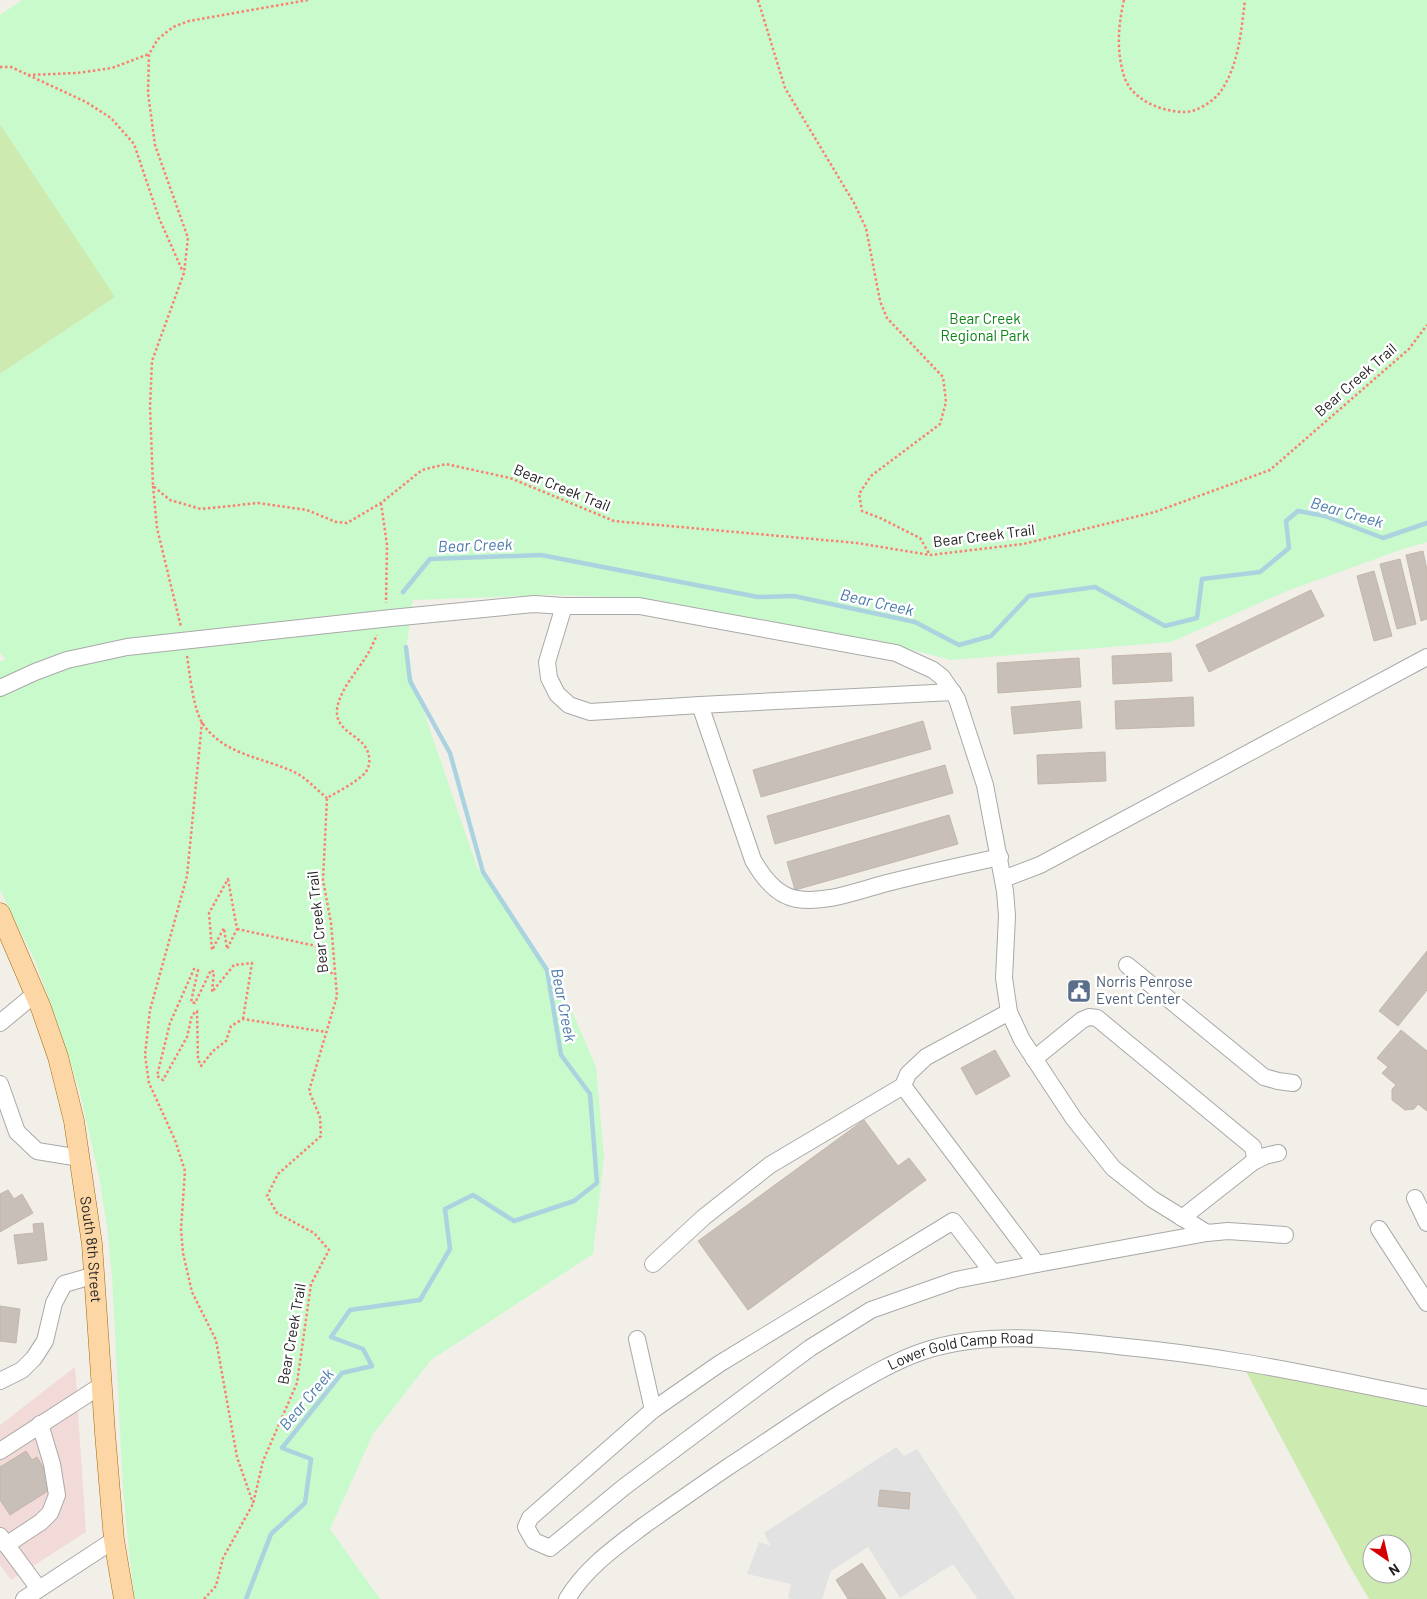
<svg xmlns="http://www.w3.org/2000/svg" width="1427" height="1599" font-family="Barlow,sans-serif">
<style>
.commercial{fill:#f2dad9}
.grass{fill:#cdebb0;fill-rule:evenodd}
.park{fill:#c8facc}
.parking{fill:#e2e2e2}
.lines{fill:none;stroke-linecap:round;stroke-linejoin:round}
.stream{stroke:#aad3df;stroke-width:4.5}
.building{fill:#c7bfb8;stroke:#c4b6ab}
.minor-casing{stroke:#a9a9a9;stroke-width:18}
.major-casing{stroke:#a06b00;stroke-width:21}
.path{stroke:#fa8072;stroke-width:2.5;stroke-dasharray:2.5 2.5;stroke-linecap:butt}
.minor{stroke:#fff;stroke-width:16}
.major{stroke:#fcd6a4;stroke-width:20}
.labels{text-anchor:middle;stroke-width:5;stroke-linejoin:round;paint-order:stroke}
.park-label{font-size:15px;fill:#0c8416;stroke:#fff}
.street-label{font-size:15px;fill:#222;stroke:#fff}
.service-label{font-size:15px;fill:#4e5e75;stroke:#fff;text-anchor:start}
.water-label{font-size:16px;font-style:italic;fill:#4a7aab;stroke:#fff}
</style>
<rect width="100%" height="100%" fill="#f2efe9"/>
<path class="commercial" d="M 75,1367 L 86,1532 L 11,1580 L 0,1565 L 0,1425 Z"/>
<path class="grass" d="M 0,124 L 116,297 L 0,374 Z
M 1241,1362 L 1427,1398 L 1427,1599 L 1369,1599 L 1349,1565 ZM 1372,1544 L 1402,1544 L 1402,1574 L 1372,1574 Z"/>
<path class="park" d="M 22,0 L 1427,0 L 1427,542 L 1400,550 L 1287,591 L 1171,642 L 951,660 L 887,643 L 644,598 L 549,595 L 413,600 L 405,657 L 477,867 L 568,1002 L 596,1067 L 604,1157 L 593,1254 L 431,1360 L 373,1434 L 330,1529 L 380,1599 L 135,1599 L 129,1553 L 123,1488 L 112,1276 L 107,1226 L 99,1176 L 80,1093 L 60,1029 L 35,961 L 0,890 L 0,662 L 5,659 L 0,652 L 0,374 L 115,297 L 0,124 L 0,15 Z"/>
<path class="parking" d="M 896,1447 L 904,1456 L 917,1449 L 1015,1599 L 976,1599 L 977,1598 L 953,1564 L 900,1598 L 868,1547 L 831,1571 L 822,1599 L 792,1599 L 788,1598 L 791,1584 L 747,1574 L 759,1542 L 771,1546 L 764,1533 Z"/>
<g class="lines">
<path class="stream" d="M 403,592 L 430,559 L 541,555 L 758,597 L 794,596 L 915,622 L 959,645 L 991,636 L 1029,596 L 1095,587 L 1165,626 L 1197,618 L 1202,579 L 1260,572 L 1289,548 L 1286,521 L 1298,511 L 1325,516 L 1383,538 L 1427,523
M 246,1599 L 271,1534 L 305,1503 L 311,1459 L 282,1448 L 342,1373 L 372,1366 L 363,1349 L 331,1337 L 350,1310 L 420,1300 L 450,1249 L 445,1209 L 473,1195 L 514,1221 L 574,1201 L 597,1183 L 590,1094 L 561,1055 L 547,970 L 483,872 L 450,753 L 410,681 L 406,647"/>
</g>
<path class="building" d="M 1423,551 L 1427,570 L 1427,619 L 1421,621 L 1406,555 Z
M 1400,559 L 1416,624 L 1397,629 L 1380,564 Z
M 1374,571 L 1392,636 L 1374,641 L 1357,576 Z
M 1311,590 L 1324,616 L 1209,672 L 1196,645 Z
M 1171,653 L 1172,681 L 1113,684 L 1112,656 Z
M 1079,658 L 1081,687 L 998,693 L 997,663 Z
M 1193,697 L 1194,726 L 1116,729 L 1115,701 Z
M 1080,701 L 1082,728 L 1014,734 L 1011,707 Z
M 923,721 L 931,749 L 761,797 L 753,770 Z
M 1105,752 L 1106,781 L 1038,784 L 1037,755 Z
M 945,765 L 953,793 L 775,844 L 767,816 Z
M 949,815 L 958,844 L 795,890 L 787,862 Z
M 1427,951 L 1427,990 L 1398,1026 L 1379,1011 Z
M 1401,1030 L 1427,1051 L 1427,1111 L 1418,1104 L 1414,1109 L 1405,1110 L 1392,1100 L 1392,1089 L 1396,1085 L 1382,1073 L 1388,1067 L 1377,1058 Z
M 995,1050 L 1010,1076 L 976,1095 L 961,1068 Z
M 864,1120 L 898,1166 L 909,1158 L 926,1180 L 748,1310 L 698,1241 Z
M 8,1190 L 14,1199 L 22,1194 L 33,1213 L 0,1232 L 0,1194 Z
M 43,1223 L 47,1260 L 18,1264 L 14,1235 L 34,1233 L 33,1224 Z
M 0,1306 L 20,1309 L 16,1343 L 0,1341 Z
M 26,1451 L 32,1460 L 37,1457 L 49,1477 L 44,1480 L 51,1489 L 10,1515 L 0,1500 L 0,1467 Z
M 880,1490 L 910,1493 L 909,1509 L 878,1506 Z
M 862,1563 L 886,1599 L 848,1599 L 836,1580 Z"/>
<g class="lines">
<defs>
<g id="minor">
<path d="M 564,606 L 547,662 L 549,678 L 557,694 L 569,705 L 590,712 L 700,705"/>
<path d="M 0,688 L 35,672 L 67,660 L 127,647 L 391,618 L 534,604 L 564,606 L 639,606 L 896,653 L 933,670 L 942,677 L 957,699 L 985,785 L 1005,891 L 1007,916 L 1004,978 L 1009,1012 L 1022,1040 L 1041,1069 L 1074,1119 L 1113,1168 L 1152,1199 L 1207,1233 L 1228,1231 L 1285,1235"/>
<path d="M 953,692 L 700,705 L 753,860 C 762,876 777,896 797,899 C 828,904 862,889 891,882 C 927,873 963,865 1000,857"/>
<path d="M 1003,879 L 1040,865 L 1427,657"/>
<path d="M 1127,965 L 1264,1077 L 1278,1081 L 1293,1083"/>
<path d="M 1009,1012 L 926,1057 L 908,1074 L 903,1086 L 1037,1264 L 1207,1233"/>
<path d="M 0,1023 L 35,994"/>
<path d="M 1034,1059 L 1082,1020 L 1089,1017 L 1097,1018 L 1253,1147 L 1255,1158 L 1253,1162 L 1182,1218"/>
<path d="M 0,1084 L 17,1132 L 37,1151 L 80,1158"/>
<path d="M 1253,1162 L 1265,1156 L 1278,1153"/>
<path d="M 1415,1198 L 1427,1223"/>
<path d="M 1379,1229 L 1427,1303"/>
<path d="M 653,1264 L 704,1217 L 770,1165 L 903,1086"/>
<path d="M 993,1273 L 953,1221 L 719,1364 L 653,1410 L 530,1518 L 526,1527 L 534,1541 L 550,1548 L 624,1487 L 810,1348 L 871,1310 L 956,1280 L 1037,1264"/>
<path d="M 637,1339 L 653,1410"/>
<path d="M 0,1381 L 22,1370 L 34,1358 L 45,1341 L 54,1303 L 64,1284 L 95,1275"/>
<path d="M 0,1451 L 102,1385"/>
<path d="M 0,1536 L 39,1589"/>
<path d="M 6,1545 L 41,1522 L 50,1513 L 57,1495 L 52,1464 L 40,1424"/>
<path d="M 24,1599 L 114,1540"/>
<path id="s1" d="M 567,1599 C 586,1567 617,1546 646,1524 C 673,1505 700,1486 728,1467 C 765,1443 802,1417 839,1394 C 866,1378 894,1361 924,1351 C 986,1331 1054,1339 1117,1346 C 1158,1350 1199,1355 1240,1362 C 1303,1372 1365,1386 1427,1398"/>
</g>
<g id="major">
<path id="s2" d="M 0,913 L 41,1008 L 58,1057 L 74,1121 L 92,1244 L 105,1433 L 114,1540 L 124,1599"/>
</g>
</defs>
<use href="#minor" class="minor-casing"/>
<use href="#major" class="major-casing"/>
<path class="path" d="M 308,0 L 189,21 L 173,27 L 158,39 L 149,54 L 148,93 L 155,145 L 188,238 L 184,273 L 152,361 L 150,407 L 153,486 L 170,500 L 201,509 L 258,503 L 307,510 L 336,522 L 347,523 L 381,503 L 422,470 L 446,464 L 510,478 L 614,521 L 857,543 L 930,555 L 1023,544 L 1155,512 L 1270,470 L 1409,349 L 1427,325
M 758,0 L 785,88 L 854,203 L 866,228 L 880,301 L 887,318 L 943,377 L 946,402 L 940,424 L 871,476 L 859,494 L 862,511 L 880,518 L 920,538 L 930,555
M 1124,0 C 1118,26 1116,53 1125,79 C 1134,101 1163,112 1185,112 C 1197,112 1214,101 1221,91 C 1239,64 1241,32 1245,0
M 0,67 L 11,67 L 86,102 L 111,118 L 134,144 L 159,218 L 183,272
M 28,75 L 77,73 L 112,68 L 149,54
M 153,486 L 157,528 L 181,627
M 381,503 L 387,545 L 386,603
M 187,656 C 190,675 193,709 203,724 C 224,755 262,757 294,772 C 304,776 317,790 327,798
M 202,722 L 187,876 L 150,1010 L 145,1055 L 149,1083 L 175,1140 L 185,1171 L 181,1229 L 183,1253 L 192,1292 L 216,1340 L 237,1457 L 253,1503
M 228,879 L 237,929 L 227,949 L 224,928 L 212,950 L 209,913 Z
M 237,929 L 316,946 L 321,970 L 335,974
M 243,1019 L 252,963 L 234,965 L 212,992 L 214,972 L 211,970 L 195,1003 L 191,1002 L 198,970 L 194,969 L 170,1023 L 157,1076 L 163,1080 L 187,1037 L 192,1015 L 197,1011 L 198,1059 L 201,1066 L 213,1051 L 226,1041 L 231,1026 L 243,1019 L 326,1032
M 204,1599 L 216,1586 L 223,1558 L 253,1504 L 263,1461 L 297,1383 L 311,1284 L 329,1250 L 314,1233 L 277,1213 L 267,1196 L 278,1174 L 321,1136 L 320,1117 L 309,1091 L 337,996 L 331,923 L 323,880 L 327,798 C 339,791 353,784 363,775 C 372,767 371,753 363,744 C 353,733 335,728 337,709 C 340,689 357,672 367,655 C 371,649 374,641 377,635"/>
<use href="#minor" class="minor"/>
<use href="#major" class="major"/>
</g>
<defs>
<symbol id="civic-square" viewBox="-11 -11 22 22"><rect x="-9" y="-9" width="18" height="18" rx="4" fill="#5c6f8a" stroke="#fff"/><path d="M-.6-6.5H3V-4.5H.6V-3L4-1V1h2V6H-6V1h2V-1L-.6-3ZM-1.2 2.5V6h2.4V2.5Z" fill="#fff"/></symbol>
</defs>
<g fill-rule="evenodd">
<use href="#civic-square" x="1065" y="977" width="28" height="28"/>
</g>
<g class="labels">
<g class="park-label">
<text x="985" y="324">Bear Creek<tspan x="985" dy="17">Regional Park</tspan></text>
</g>
<g class="street-label">
<text transform="translate(1356 380) rotate(-41)" y="5">Bear Creek Trail</text>
<text transform="translate(562 488) rotate(22)" y="5">Bear Creek Trail</text>
<text transform="translate(984 536) rotate(-7)" y="5">Bear Creek Trail</text>
<text transform="translate(318 922) rotate(-96)" y="5">Bear Creek Trail</text>
<text dy="5" stroke="none"><textPath href="#s2" startOffset="351">South 8th Street</textPath></text>
<text transform="translate(292 1334) rotate(-80)" y="5">Bear Creek Trail</text>
<text dy="5" stroke="none"><textPath href="#s1" startOffset="474">Lower Gold Camp Road</textPath></text>
</g>
<g class="service-label">
<text x="1096" y="987">Norris Penrose<tspan x="1096" dy="17">Event Center</tspan></text>
</g>
<g class="water-label">
<text transform="translate(1347 512) rotate(16)" y="6">Bear Creek</text>
<text transform="translate(475 545) rotate(-2)" y="6">Bear Creek</text>
<text transform="translate(877 602) rotate(13)" y="6">Bear Creek</text>
<text transform="translate(564 1005) rotate(79)" y="6">Bear Creek</text>
<text transform="translate(306 1399) rotate(-50)" y="6">Bear Creek</text>
</g>
</g>
<g transform="translate(1387 1559) rotate(146)"><circle r="24" fill="#ffffff" stroke="#a7a7a7"/>
<path d="M0-4L9 19L0 12L-9 19Z" fill="#d40000"/>
<text y="-8" font-size="14" font-weight="bold" text-anchor="middle" fill="#222222">N</text>
</g>
</svg>
